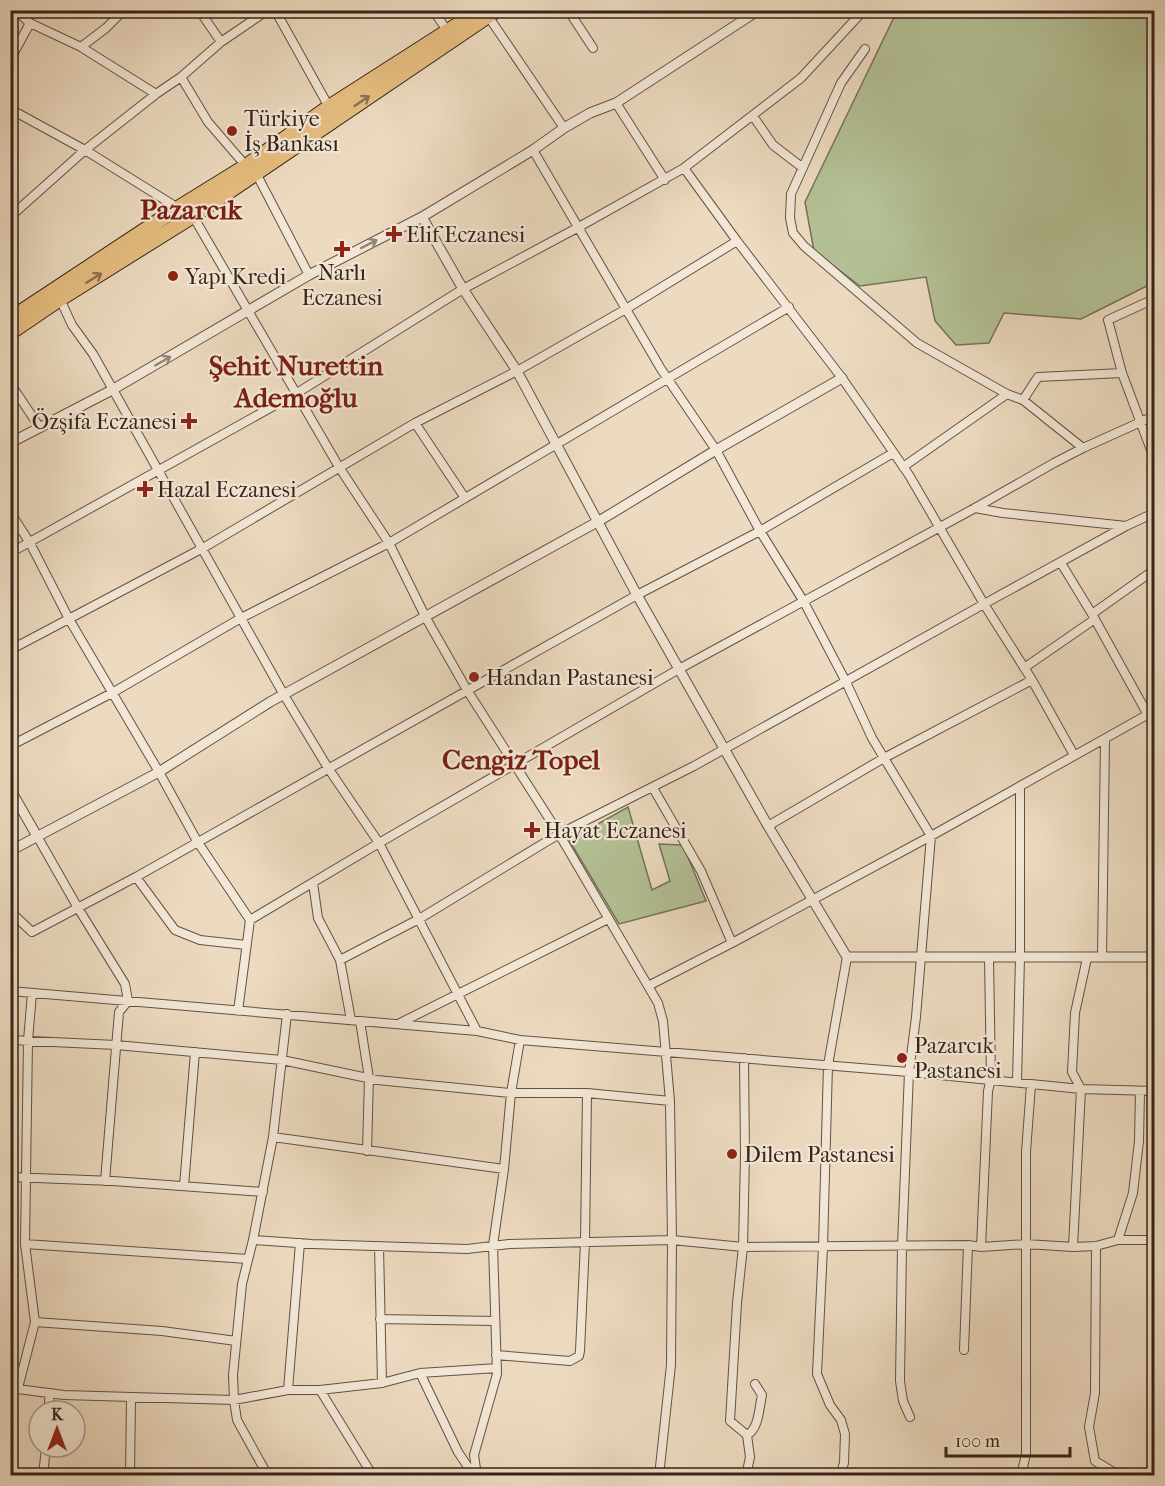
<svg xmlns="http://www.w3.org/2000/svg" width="1165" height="1486" font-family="'IM FELL French Canon',serif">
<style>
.green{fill:#b4c196;stroke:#747258;stroke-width:1.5}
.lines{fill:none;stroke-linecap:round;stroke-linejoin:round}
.minor-casing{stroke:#635143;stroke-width:10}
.tertiary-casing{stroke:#635143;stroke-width:11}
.trunk-casing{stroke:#352319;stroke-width:16}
.minor{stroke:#f3e8d7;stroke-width:8}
.tertiary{stroke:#f3e8d7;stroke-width:9}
.trunk{stroke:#e6be80;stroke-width:14}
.oneway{stroke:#8e704c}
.oneway2{stroke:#948678}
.poi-dot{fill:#8f2418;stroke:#f3e8d7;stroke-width:2}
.labels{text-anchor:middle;stroke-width:4.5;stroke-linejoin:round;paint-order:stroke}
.poi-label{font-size:22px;fill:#352319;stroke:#f3e8d7;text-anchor:start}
.district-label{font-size:28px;font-weight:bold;fill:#7a1f14;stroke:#f3e8d7}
</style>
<rect width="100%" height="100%" fill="#eddbc1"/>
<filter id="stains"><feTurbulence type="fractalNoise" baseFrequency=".00333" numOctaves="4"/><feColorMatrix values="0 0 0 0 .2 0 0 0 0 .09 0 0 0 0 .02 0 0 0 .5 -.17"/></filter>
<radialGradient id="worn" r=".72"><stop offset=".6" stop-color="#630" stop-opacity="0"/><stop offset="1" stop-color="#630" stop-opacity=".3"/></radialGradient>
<path class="green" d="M 897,11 L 1154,11 L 1154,263 L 1147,286 L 1081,319 L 1004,313 L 989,343 L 956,345 L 935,321 L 926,277 L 860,286 L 814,251 L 805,202 Z
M 628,807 L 652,890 L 670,881 L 659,844 L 683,845 L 706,901 L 619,924 L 569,840 Z"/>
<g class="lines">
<defs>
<path id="minor" d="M 15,10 L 30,23 L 81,47 L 156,94
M 199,10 L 221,42
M 275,10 L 329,107
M 433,10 L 448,32
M 568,10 L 593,48
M 488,16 L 564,128
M 81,47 L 106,28 L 124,10
M 865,49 L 841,83 L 791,194 L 790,218 L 793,233 L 804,246 L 917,343 L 1007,394 L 1023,400 L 1083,448
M 10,60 L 30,23
M 181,77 L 208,122 L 246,166
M 616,103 L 665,180
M 10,109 L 85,150 L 178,208
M 753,116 L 773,145 L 803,168
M 533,150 L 661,369 L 716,450 L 760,531 L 804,602 L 846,682 L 872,738 L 931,836 L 916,1017 L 909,1072 L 902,1246 L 900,1381 L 903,1401 L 910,1417
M 684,168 L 737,241 L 842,378 L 909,475 L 984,604 L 1032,680 L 1074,755
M 256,173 L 309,275
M 193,216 L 339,467 L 389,543 L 426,618 L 467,690 L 559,834 L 658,1003 L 663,1021 L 670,1101 L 672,1240 L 671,1365 L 659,1476
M 10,217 L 85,150 L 156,94 L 181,77 L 221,42 L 268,10
M 60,299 L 72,325 L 93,354 L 284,695 L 328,768 L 379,843 L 477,1031
M 1154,299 L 1108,320 L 1122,373 L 1154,458
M 10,383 L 40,428
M 1023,400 L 1038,377 L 1122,373
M 415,423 L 465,498
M 903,467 L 1007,394
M 975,508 L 1003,513 L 1126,526
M 10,512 L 30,543 L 69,619 L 159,772 L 197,841 L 250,920 L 238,1011
M 10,553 L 297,393 L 463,289 L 577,228 L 684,168 L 801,78 L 864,10
M 1061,563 L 1092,614 L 1148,715
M 1092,614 L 1154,570
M 10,650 L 203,548 L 415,423 L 517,371 L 626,309 L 737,241
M 1024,668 L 1095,619
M 10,746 L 112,693 L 241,618 L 389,543 L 789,307
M 653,788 L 701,871 L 732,943
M 768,826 L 884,758 L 1032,680
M 37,836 L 78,908 L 125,984 L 128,1001 L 119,1012 L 105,1181
M 136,877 L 175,930 L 200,940 L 246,945
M 313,883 L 318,918 L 340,960 L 351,1020
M 10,915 L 14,915 L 32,932 L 136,877 L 637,595 L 760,531 L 893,453
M 250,920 L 379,843 L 679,669 L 975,508 L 1054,463 L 1083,448 L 1154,416
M 1102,957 L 1105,740
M 340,960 L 419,919 L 559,834 L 694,766 L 984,604 L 1126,526 L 1154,513
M 648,986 L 732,943 L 931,836 L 1154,711
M 10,991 L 477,1031 L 520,1040 L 909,1072 L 1081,1089 L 1154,1091
M 360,1021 L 369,1078 L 367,1151
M 400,1023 L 608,919
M 10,1040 L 116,1045 L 282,1060 L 377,1080 L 511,1093 L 587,1093 L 670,1101
M 744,1058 L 745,1155 L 743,1247 L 737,1303 L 730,1421 L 747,1435 L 750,1457 L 746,1476
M 1017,1082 L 1020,957 L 1020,787
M 273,1137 L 504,1169
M 10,1177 L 113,1181 L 263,1192
M 184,1186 L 195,1052
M 253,1240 L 312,1244 L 467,1249 L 509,1244 L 672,1240 L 743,1247 L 968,1245 L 981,1247 L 1026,1244 L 1073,1247 L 1096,1246 L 1118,1240 L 1154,1240
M 1118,1240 L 1133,1193 L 1139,1141 L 1140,1091
M 25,1244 L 248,1259
M 379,1246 L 382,1383
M 1096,1246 L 1095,1393 L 1089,1427 L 1095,1461 L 1120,1476
M 981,1247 L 988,1091 L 991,1079 L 989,957
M 1073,1247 L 1081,1089 L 1072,1072 L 1075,1013 L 1087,958
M 380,1319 L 495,1321
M 35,1322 L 162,1331 L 236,1341
M 964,1350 L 968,1245
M 496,1355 L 570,1361 L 579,1356 L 580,1351 L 585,1242 L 587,1093
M 420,1373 L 458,1452 L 474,1476
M 10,1388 L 64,1395 L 234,1400 L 288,1390 L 320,1390 L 382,1383 L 420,1373 L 497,1368
M 18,1388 L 35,1322 L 25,1244 L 28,1041 L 32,993
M 288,1390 L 300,1243
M 320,1390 L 373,1476
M 48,1411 L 50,1393
M 747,1435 C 759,1429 759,1408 762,1395 L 755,1384
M 43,1476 L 46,1447
M 130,1476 L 131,1398
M 268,1476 L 237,1420 L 234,1400 L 233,1375 L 242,1284 L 253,1240 L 273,1137 L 287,1014
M 477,1476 L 474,1455 L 497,1374 L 493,1245 L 504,1169 L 511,1093 L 520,1040
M 840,1476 L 844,1463 L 845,1434 L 841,1420 L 830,1405 L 817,1374 L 823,1247 L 828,1065 L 847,957
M 1021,1476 L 1026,1454 L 1026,1152 L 1031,1085"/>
<path id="tertiary" d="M 422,217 L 463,289 L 517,371 L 637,595 L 768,826 L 847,957 L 1154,957
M 10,443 L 112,390 L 309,275 L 422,217 L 533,150 L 564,128 L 590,113 L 616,103 L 759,10
M 10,789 L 37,836
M 10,851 L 159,772 L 270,702 L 599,521 L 716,450 L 842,378"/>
<path id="trunk" d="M 10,319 L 178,208 L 246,166 L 329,107 L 476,13
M 10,333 L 60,299 L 193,216 L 497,10"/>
</defs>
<use href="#minor" class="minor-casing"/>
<use href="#tertiary" class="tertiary-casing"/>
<use href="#trunk" class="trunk-casing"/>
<use href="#minor" class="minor"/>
<use href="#tertiary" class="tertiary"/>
<use href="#trunk" class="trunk"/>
</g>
<defs><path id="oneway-shaft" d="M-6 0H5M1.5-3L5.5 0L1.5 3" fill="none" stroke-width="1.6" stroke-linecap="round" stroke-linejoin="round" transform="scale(1.5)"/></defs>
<g class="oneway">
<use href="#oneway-shaft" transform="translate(362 101) rotate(-34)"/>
<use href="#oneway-shaft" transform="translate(94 278) rotate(-32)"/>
</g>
<g class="oneway2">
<use href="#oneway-shaft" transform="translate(369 244) rotate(-27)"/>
<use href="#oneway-shaft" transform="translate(163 361) rotate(-30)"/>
</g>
<g class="poi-dot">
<circle cx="232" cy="131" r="6"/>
<path d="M391 225h6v6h6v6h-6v6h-6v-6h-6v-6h6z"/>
<path d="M339 240h6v6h6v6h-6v6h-6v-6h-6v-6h6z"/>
<circle cx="173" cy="276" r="6"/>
<path d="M186 412h6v6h6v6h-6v6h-6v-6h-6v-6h6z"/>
<path d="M142 480h6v6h6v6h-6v6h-6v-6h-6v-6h6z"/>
<circle cx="474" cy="677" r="6"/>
<path d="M529 821h6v6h6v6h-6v6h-6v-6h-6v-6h6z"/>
<circle cx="902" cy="1058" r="6"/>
<circle cx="732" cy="1154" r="6"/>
</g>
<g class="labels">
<g class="poi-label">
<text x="244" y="126">Türkiye<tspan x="244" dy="25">İş Bankası</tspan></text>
<text x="406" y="242">Elif Eczanesi</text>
<text x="342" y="280" text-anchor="middle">Narlı<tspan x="342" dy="25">Eczanesi</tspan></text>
<text x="185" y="284">Yapı Kredi</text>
<text x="177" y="429" text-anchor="end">Özşifa Eczanesi</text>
<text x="157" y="497">Hazal Eczanesi</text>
<text x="486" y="685">Handan Pastanesi</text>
<text x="544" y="838">Hayat Eczanesi</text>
<text x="914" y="1053">Pazarcık<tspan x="914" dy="25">Pastanesi</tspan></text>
<text x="744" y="1162">Dilem Pastanesi</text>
</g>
<g class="district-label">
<text x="191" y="219">Pazarcık</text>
<text x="296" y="375">Şehit Nurettin<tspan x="296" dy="32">Ademoğlu</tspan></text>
<text x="521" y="769">Cengiz Topel</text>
</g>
</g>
<rect width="1165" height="1486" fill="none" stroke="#eddbc1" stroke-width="36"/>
<rect x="12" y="12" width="1141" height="1462" fill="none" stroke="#352319" stroke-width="3"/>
<rect x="18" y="18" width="1129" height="1450" fill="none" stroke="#352319" stroke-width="1.5"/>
<g transform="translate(57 1429)"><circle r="28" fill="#f3e8d7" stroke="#a7998b" stroke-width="1.5"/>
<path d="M0-4.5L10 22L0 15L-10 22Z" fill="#8f2418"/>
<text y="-9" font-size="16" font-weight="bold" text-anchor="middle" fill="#352319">K</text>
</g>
<path d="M946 1447v9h124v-9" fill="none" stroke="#352319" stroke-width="3"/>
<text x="955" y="1447" font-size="18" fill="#352319" stroke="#f3e8d7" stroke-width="4.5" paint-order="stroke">100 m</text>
<rect width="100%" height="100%" filter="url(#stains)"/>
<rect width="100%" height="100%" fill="url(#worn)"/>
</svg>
